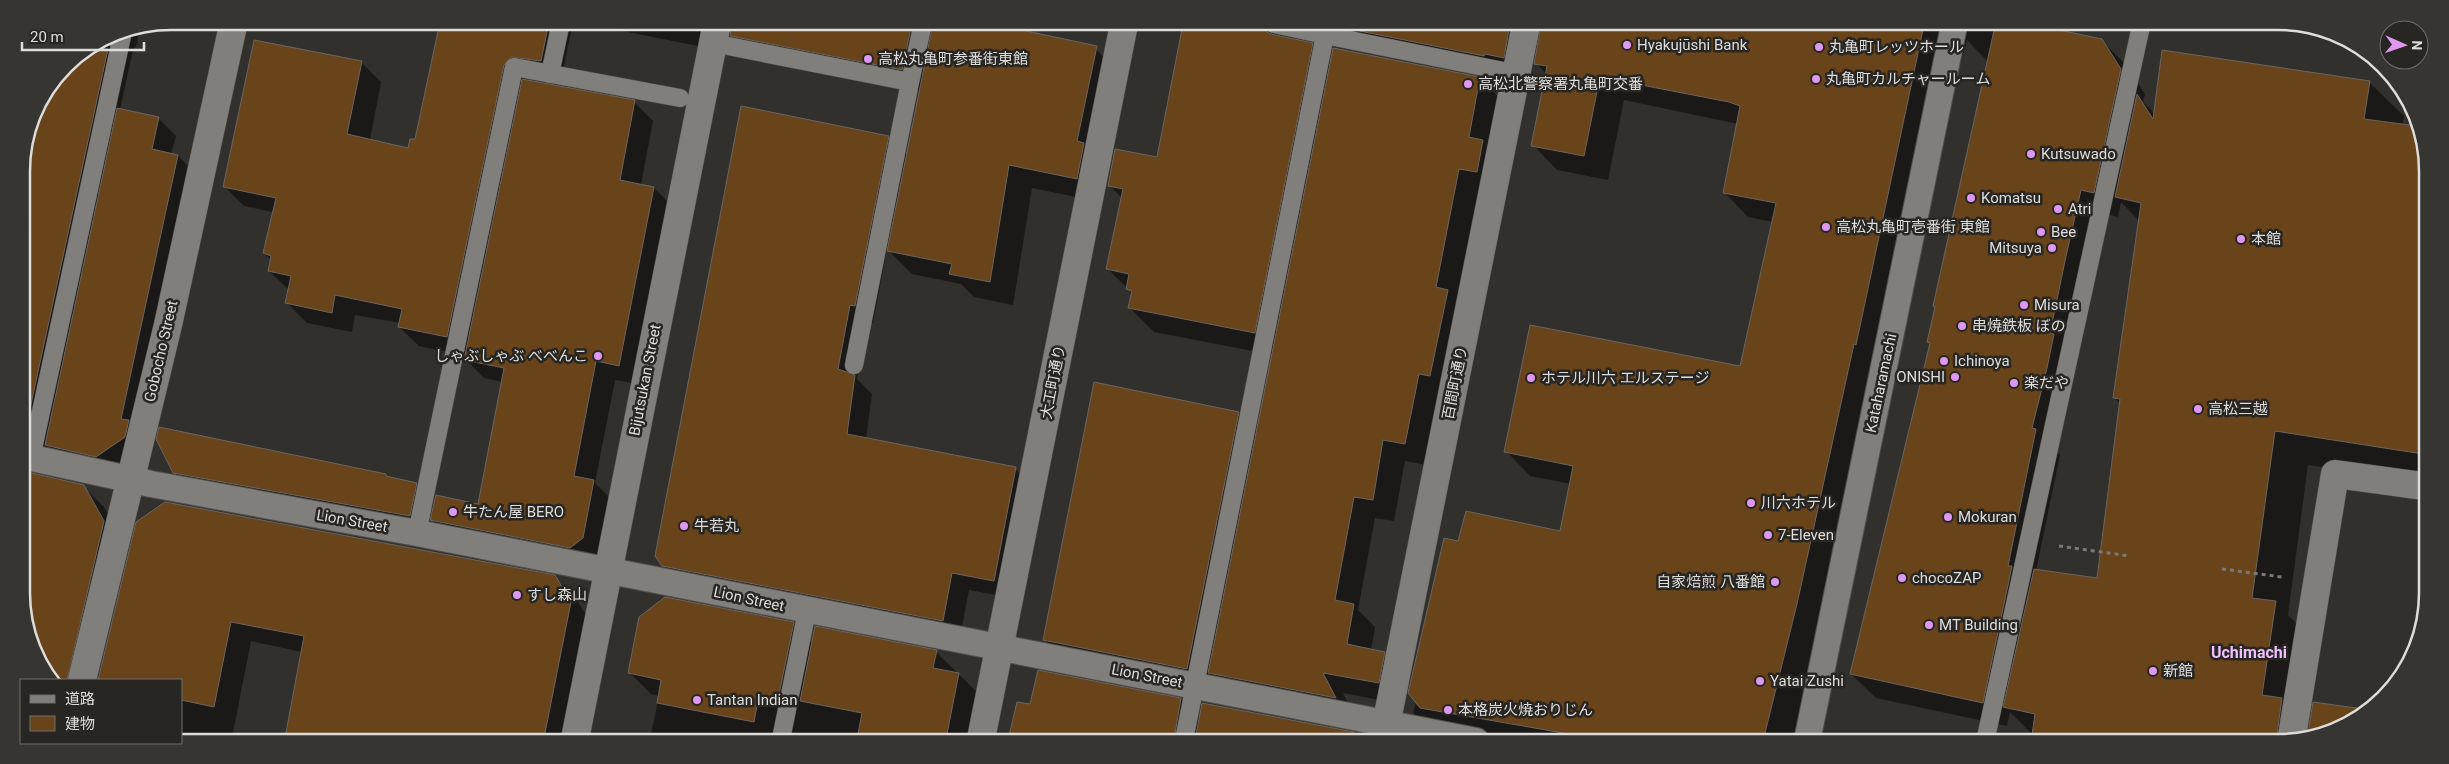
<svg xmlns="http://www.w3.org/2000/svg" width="2449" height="764" font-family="Roboto,'Noto Sans JP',sans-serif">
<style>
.shadow{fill:#0007;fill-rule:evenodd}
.building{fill:#69441a;stroke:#696561}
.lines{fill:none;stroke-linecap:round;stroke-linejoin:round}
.service-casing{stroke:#504f4c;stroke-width:19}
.pedestrian-casing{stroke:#504f4c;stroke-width:28}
.minor-casing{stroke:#504f4c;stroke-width:29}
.tertiary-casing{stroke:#504f4c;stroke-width:29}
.path{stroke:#7a7976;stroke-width:3;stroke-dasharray:4 4;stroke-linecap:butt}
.service{stroke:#817f7b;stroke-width:18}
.pedestrian{stroke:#817f7b;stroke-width:26}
.minor{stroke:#817f7b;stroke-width:28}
.tertiary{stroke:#817f7b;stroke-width:28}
.poi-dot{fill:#de98f2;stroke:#282622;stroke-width:2}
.labels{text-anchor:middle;stroke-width:5;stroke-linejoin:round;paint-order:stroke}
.poi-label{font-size:15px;fill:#dedddb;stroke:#282622;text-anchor:start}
.street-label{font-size:15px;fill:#dedddb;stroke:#282622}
.neighbourhood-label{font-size:16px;font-weight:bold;fill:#f0bffe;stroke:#282622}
.rim{fill:none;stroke:#dedddb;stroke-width:2.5}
</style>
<rect width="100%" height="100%" fill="#32302c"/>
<path class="shadow" d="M 425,22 L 573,22 L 561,81 L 531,76 L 526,81 L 634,102 L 653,121 L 641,185 L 654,188 L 673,207 L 637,384 L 615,380 L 595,483 L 612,500 L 602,557 L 451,539 L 432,520 L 479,505 L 502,382 L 484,378 L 465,359 L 466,356 L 419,346 L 399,327 L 400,323 L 355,315 L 352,332 L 307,323 L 287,303 L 289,290 L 269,271 L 272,261 L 264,253 L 273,212 L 244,206 L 224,186 L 361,62 L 381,82 L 370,140 L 409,149 L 416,141 L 439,33 Z
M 577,22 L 708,23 L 703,47 Z
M 759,23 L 983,23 L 1093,46 L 1116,70 L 1100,202 L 1032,188 L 1013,305 L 974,297 L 961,284 L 912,274 L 887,249 L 873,323 L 868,322 L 857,379 L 872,394 L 866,439 L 1015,469 L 1033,486 L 1012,598 L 969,590 L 960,638 L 681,583 L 663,565 L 888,137 L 908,157 L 921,91 L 779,63 L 756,40 Z
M 1184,24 L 2057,26 L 2055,30 L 2101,40 L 2126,65 L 2145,94 L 2143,102 L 2155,114 L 2369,82 L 2404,116 L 2402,126 L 2418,128 L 2425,142 L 2423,482 L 2308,465 L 2288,615 L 2309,636 L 2298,715 L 2310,728 L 2314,704 L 2370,711 L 2327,735 L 2288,742 L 2032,742 L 2033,735 L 2010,712 L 2007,726 L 1876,698 L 1851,674 L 1931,344 L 1988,62 L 1967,40 L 1960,65 L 1945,65 L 1821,629 L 1794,741 L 1455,741 L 1438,737 L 1413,713 L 1459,543 L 1561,532 L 1571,484 L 1530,476 L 1506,451 L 1741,367 L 1773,222 L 1748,217 L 1724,192 L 1738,124 L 1624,100 L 1608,180 L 1557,170 L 1533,145 L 1547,75 L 1536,63 L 1538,49 L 1536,49 L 1528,81 L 1508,80 L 1295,38 L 1295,40 L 1312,44 L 1331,64 L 1480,78 L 1501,100 L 1426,465 L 1405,461 L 1394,521 L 1375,518 L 1358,610 L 1375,627 L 1371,650 L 1384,653 L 1406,675 L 1400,704 L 1343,693 L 1356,719 L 1231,694 L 1212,675 L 1209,690 L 1066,661 L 1045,640 L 1238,413 L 1258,432 L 1273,355 L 1154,332 L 1130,308 L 1133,294 L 1108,269 L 1122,198 L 1109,185 L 1158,159 ZM 2121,202 L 2139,221 L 2114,398 L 2121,404 L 2098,579 L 2036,571 L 2060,455 L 2057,451 L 2078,360 L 2074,356 L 2106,214 L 2118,217 Z
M 140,27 L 137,44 L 133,50 L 120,110 L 159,119 L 176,136 L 171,154 L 178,156 L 195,173 L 145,438 L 114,473 L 63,462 L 47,446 L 44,462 L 32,467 L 28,474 L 83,486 L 104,507 L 124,543 L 91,680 L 53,680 L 24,622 L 22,161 L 33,113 L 65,65 L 114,33 Z
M 174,472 L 385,475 L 388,478 L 416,484 L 427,495 L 420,527 L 186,484 Z
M 138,522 L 554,577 L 575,597 L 591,623 L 568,739 L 285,738 L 302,652 L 251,641 L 232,738 L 181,738 L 181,680 L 99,680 Z
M 793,623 L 813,643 L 936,652 L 980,695 L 971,739 L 650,739 L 659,696 L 651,694 L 630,673 Z
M 1038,673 L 1181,700 L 1200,719 L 1353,733 L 1360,740 L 1010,740 L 1031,706 Z"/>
<path class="building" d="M 440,22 L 549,22 L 541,61 L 511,57 L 504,65 L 447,337 L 398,327 L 402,309 L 335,295 L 332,313 L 285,303 L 291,276 L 268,271 L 271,256 L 263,253 L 276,198 L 223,187 L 254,40 L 362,61 L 347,134 L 408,148 L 410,139 L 415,139 Z
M 732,23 L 912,23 L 902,70 L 730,36 Z
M 933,23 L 989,23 L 1097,46 L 1077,141 L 1084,143 L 1077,179 L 1009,165 L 990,282 L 949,274 L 952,264 L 887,251 Z
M 1183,24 L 1264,24 L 1267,32 L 1271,34 L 1313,43 L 1255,333 L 1128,308 L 1132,291 L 1126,289 L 1129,274 L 1106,269 L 1123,189 L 1108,186 L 1115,149 L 1157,157 Z
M 1325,24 L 1510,24 L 1504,58 L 1485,54 L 1484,56 Z
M 1541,25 L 1924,25 L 1856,345 L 1854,344 L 1797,604 L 1763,741 L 1609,741 L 1420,708 L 1408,693 L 1444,538 L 1458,541 L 1466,511 L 1560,531 L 1573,466 L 1504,452 L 1530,325 L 1740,366 L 1776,203 L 1723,193 L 1740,106 L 1729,102 L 1600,77 L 1584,156 L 1531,146 L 1547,66 L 1534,64 Z
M 1995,26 L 2040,26 L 2102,39 L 2121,69 L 2094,193 L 2081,190 L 2065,261 L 2050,333 L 2054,334 L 2047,368 L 2032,428 L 2036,429 L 2008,566 L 2012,566 L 1983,703 L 1850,674 L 1930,343 L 1927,342 L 1935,307 L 1933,306 Z
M 90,48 L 108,49 L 23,441 L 22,161 L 33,113 L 65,65 Z
M 1333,48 L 1480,77 L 1469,137 L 1483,140 L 1477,172 L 1459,169 L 1436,287 L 1448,290 L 1430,376 L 1419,374 L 1405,444 L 1383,440 L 1373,500 L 1354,497 L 1335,600 L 1354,604 L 1347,644 L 1385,652 L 1379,683 L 1323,673 L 1336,698 L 1208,673 Z
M 2162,50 L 2370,81 L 2364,119 L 2417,126 L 2425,142 L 2423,454 L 2275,431 L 2252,598 L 2276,601 L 2262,695 L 2282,698 L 2276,742 L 2031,742 L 2035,714 L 2003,707 L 2034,569 L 2097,578 L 2120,399 L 2113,398 L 2141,203 L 2115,197 L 2137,94 L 2153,119 Z
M 522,79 L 635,100 L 620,180 L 654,187 L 619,366 L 596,361 L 574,476 L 594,480 L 583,538 L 570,548 L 430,520 L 436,495 L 478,504 L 504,368 L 464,360 Z
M 741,106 L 889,136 L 855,306 L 850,305 L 838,369 L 855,375 L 847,434 L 1016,467 L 994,581 L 952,573 L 943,621 L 662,566 L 655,556 Z
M 117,108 L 159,117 L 152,149 L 178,155 L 121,419 L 129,420 L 125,437 L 96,457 L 45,445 Z
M 1094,382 L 1239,412 L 1187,669 L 1043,640 Z
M 159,427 L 386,474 L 386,476 L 417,483 L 410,516 L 173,473 L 156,439 Z
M 23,471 L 84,485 L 104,521 L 67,680 L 53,680 L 24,622 Z
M 165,502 L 555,575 L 571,602 L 544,738 L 285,738 L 304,636 L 231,622 L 214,707 L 181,700 L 181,680 L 98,680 L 136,522 Z
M 665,597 L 794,622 L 777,704 L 758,700 L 754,722 L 657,703 L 661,680 L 628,673 L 639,617 Z
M 815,626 L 937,650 L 933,668 L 959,673 L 946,739 L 857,739 L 862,713 L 800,701 Z
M 1038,670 L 1181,698 L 1174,740 L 1008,740 L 1017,702 L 1030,704 Z
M 2313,702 L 2371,710 L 2327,735 L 2307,739 Z
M 1202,703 L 1354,732 L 1358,740 L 1195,740 Z"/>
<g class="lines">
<defs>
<path id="service" d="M 1325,35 L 1518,74
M 713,43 L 910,82 L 923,23
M 550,74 L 561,22
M 854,365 L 910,82
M 31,458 L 123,31
M 417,533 L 514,67 L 680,98
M 781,739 L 807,611
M 1184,740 L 1325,35 L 1274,24
M 1985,742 L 2141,26"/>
<path id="pedestrian" d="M 23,456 L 151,484 L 417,533 L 1476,741
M 1807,741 L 1954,26"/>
<path id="minor" d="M 82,680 L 168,325 L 234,21
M 981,739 L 1124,24
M 1383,740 L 1526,25
M 2291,742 L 2335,474 L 2423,486"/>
<path id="tertiary" d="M 575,739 L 717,23"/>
</defs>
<use href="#service" class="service-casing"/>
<use href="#pedestrian" class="pedestrian-casing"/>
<use href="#minor" class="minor-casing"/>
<use href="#tertiary" class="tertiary-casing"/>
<path class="path" d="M 2059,546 L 2130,556
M 2222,569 L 2282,577"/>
<use href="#service" class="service"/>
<use href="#pedestrian" class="pedestrian"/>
<use href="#minor" class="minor"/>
<use href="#tertiary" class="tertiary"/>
</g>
<g class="poi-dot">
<circle cx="1627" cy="45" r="5"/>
<circle cx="1819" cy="47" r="5"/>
<circle cx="868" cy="59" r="5"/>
<circle cx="1816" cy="79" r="5"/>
<circle cx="1468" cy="84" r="5"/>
<circle cx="2031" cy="154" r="5"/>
<circle cx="1971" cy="198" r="5"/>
<circle cx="2058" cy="209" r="5"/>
<circle cx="1826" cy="227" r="5"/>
<circle cx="2041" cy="232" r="5"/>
<circle cx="2241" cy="239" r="5"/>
<circle cx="2052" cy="248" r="5"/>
<circle cx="2024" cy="305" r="5"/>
<circle cx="1962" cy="326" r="5"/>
<circle cx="598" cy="356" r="5"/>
<circle cx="1944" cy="361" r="5"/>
<circle cx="1955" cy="377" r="5"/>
<circle cx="1531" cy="378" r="5"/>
<circle cx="2014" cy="383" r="5"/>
<circle cx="2198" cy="409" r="5"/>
<circle cx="1751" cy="503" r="5"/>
<circle cx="453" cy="512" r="5"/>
<circle cx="1948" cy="517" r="5"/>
<circle cx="684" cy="526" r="5"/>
<circle cx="1768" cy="535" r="5"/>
<circle cx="1902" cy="578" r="5"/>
<circle cx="1775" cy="582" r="5"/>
<circle cx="517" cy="595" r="5"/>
<circle cx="1929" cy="625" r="5"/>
<circle cx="2153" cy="671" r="5"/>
<circle cx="1760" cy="681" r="5"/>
<circle cx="697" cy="700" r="5"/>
<circle cx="1448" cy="710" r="5"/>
</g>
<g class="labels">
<g class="poi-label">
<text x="1637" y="50">Hyakujūshi Bank</text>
<text x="1829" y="52">丸亀町レッツホール</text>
<text x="878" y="64">高松丸亀町参番街東館</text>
<text x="1826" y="84">丸亀町カルチャールーム</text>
<text x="1478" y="89">高松北警察署丸亀町交番</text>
<text x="2041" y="159">Kutsuwado</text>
<text x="1981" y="203">Komatsu</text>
<text x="2068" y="214">Atri</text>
<text x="1836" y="232">高松丸亀町壱番街 東館</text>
<text x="2051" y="237">Bee</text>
<text x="2251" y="244">本館</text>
<text x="2042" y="253" text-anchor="end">Mitsuya</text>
<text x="2034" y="310">Misura</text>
<text x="1972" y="331">串焼鉄板 ぼの</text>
<text x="588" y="361" text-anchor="end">しゃぶしゃぶ べべんこ</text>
<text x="1954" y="366">Ichinoya</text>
<text x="1945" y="382" text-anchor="end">ONISHI</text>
<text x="1541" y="383">ホテル川六 エルステージ</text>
<text x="2024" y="388">楽だや</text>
<text x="2208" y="414">高松三越</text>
<text x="1761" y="508">川六ホテル</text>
<text x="463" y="517">牛たん屋 BERO</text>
<text x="1958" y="522">Mokuran</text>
<text x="694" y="531">牛若丸</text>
<text x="1778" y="540">7-Eleven</text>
<text x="1912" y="583">chocoZAP</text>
<text x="1765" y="587" text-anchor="end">自家焙煎 八番館</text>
<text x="527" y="600">すし森山</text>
<text x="1939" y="630">MT Building</text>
<text x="2163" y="676">新館</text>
<text x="1770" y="686">Yatai Zushi</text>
<text x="707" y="705">Tantan Indian</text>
<text x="1458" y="715">本格炭火焼おりじん</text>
</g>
<g class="street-label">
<text transform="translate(161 351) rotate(-77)" y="5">Gobocho Street</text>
<text transform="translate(645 380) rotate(-79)" y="5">Bijutsukan Street</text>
<text transform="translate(1053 382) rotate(-79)" y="5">大工町通り</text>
<text transform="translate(1455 383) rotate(-79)" y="5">百間町通り</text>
<text transform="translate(1881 383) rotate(-78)" y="5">Kataharamachi</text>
<text transform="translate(352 521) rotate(10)" y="5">Lion Street</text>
<text transform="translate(749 599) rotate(12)" y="5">Lion Street</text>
<text transform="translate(1147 676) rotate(11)" y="5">Lion Street</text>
</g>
<g class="neighbourhood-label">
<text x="2249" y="658">Uchimachi</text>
</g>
</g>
<path d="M0 0H2449V764H0ZM171 30H2278A141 141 0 0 1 2419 171V593A141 141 0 0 1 2278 734H171A141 141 0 0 1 30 593V171A141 141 0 0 1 171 30Z" fill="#373531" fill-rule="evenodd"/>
<path class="rim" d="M171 30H2278A141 141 0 0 1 2419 171V593A141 141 0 0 1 2278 734H171A141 141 0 0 1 30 593V171A141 141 0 0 1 171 30Z"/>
<rect x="20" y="679" width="162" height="65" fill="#282622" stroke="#716f6c"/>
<rect x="30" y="695" width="25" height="8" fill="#817f7b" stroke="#716f6c"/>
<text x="65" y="704" font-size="15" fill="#dedddb">道路</text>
<rect x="30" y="716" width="25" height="15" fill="#69441a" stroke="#716f6c"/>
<text x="65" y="729" font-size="15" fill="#dedddb">建物</text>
<g transform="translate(2404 45) rotate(92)"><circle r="24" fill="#282622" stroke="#716f6c"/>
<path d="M0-4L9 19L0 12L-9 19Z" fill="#de98f2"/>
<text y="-8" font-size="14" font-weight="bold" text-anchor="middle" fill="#dedddb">N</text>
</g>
<path d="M22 42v8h122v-8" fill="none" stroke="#dedddb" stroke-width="2.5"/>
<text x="30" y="42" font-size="15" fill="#dedddb" stroke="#282622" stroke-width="4" paint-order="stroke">20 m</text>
</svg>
